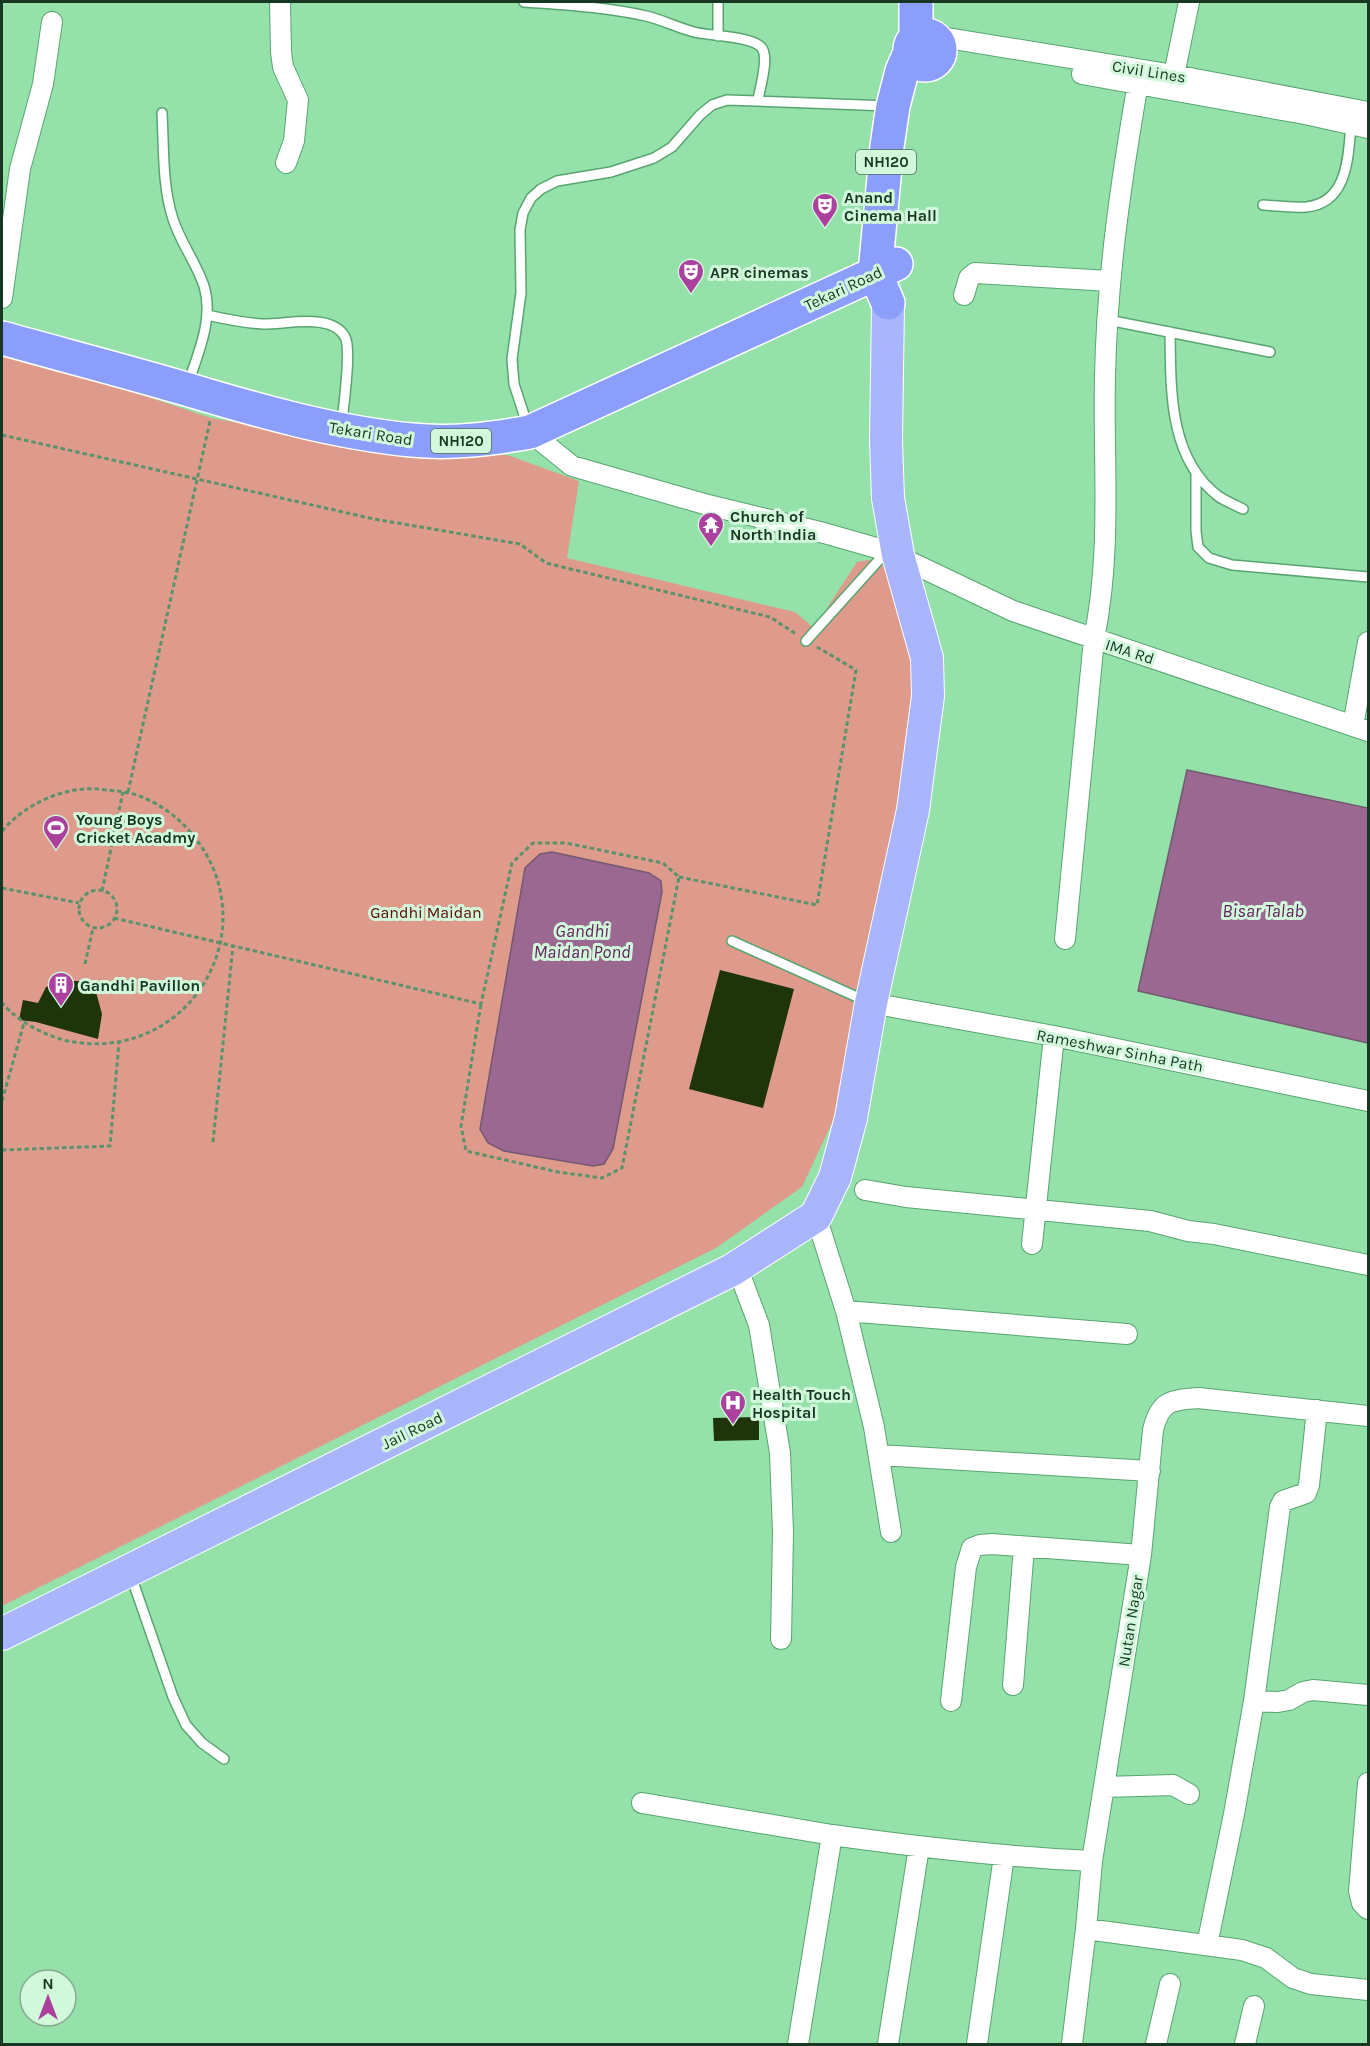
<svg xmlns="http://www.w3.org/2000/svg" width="1370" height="2046" font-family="Karla,sans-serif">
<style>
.green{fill:#de9b8c}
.water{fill:#9b6892;stroke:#735970;stroke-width:1.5}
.building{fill:#1e3409}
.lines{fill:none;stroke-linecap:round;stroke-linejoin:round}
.service-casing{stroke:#59a571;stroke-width:12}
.minor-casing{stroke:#59a571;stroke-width:22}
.primary-casing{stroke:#fff;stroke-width:34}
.trunk-casing{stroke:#fff;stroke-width:36}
.path{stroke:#5a926b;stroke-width:3;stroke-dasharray:4.5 3;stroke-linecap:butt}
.service{stroke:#fff;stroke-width:9}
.minor{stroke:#fff;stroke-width:20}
.primary{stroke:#a9b6fd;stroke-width:32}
.trunk{stroke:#8c9efc;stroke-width:33}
.labels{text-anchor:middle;stroke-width:6;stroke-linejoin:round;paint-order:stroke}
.shield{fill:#d2f8dc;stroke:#4f715a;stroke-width:1.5}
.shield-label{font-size:15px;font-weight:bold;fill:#173722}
.street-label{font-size:16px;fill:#173722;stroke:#d2f8dc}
.poi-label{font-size:16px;font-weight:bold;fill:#173722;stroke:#d2f8dc;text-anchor:start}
.park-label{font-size:16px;fill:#5d0800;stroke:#d2f8dc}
.water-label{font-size:18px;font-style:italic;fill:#62225b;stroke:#d2f8dc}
</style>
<rect width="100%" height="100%" fill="#94e1aa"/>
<path class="green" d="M 2,348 L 211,418 L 418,455 L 507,455 L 579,481 L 567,558 L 795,612 L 814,628 L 857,562 L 898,555 L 921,683 L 839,1108 L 802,1187 L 716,1248 L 2,1606 Z"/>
<path class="water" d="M 1187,770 L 1368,808 L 1368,1043 L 1138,991 Z
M 552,852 L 649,873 L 661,881 L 662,892 L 613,1149 L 604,1164 L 593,1166 L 504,1151 L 488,1143 L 480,1129 L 525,868 L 540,854 Z"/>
<path class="building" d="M 720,970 L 794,989 L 763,1108 L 689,1089 Z
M 63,981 L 84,981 L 96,992 L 102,1014 L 98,1039 L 36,1022 L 19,1020 L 23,1000 L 38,1003 L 46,987 Z
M 759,1417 L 759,1440 L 714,1441 L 713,1418 Z"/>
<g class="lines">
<defs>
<path id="service" d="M 524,2 C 565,5 606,7 646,16 C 663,20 678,28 694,32 C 709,36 751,36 761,47 C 770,56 760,87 758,100
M 718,36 L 718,2
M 162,113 C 164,148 162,185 173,219 C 180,242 196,262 204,286 C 214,319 198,353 188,384
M 1263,205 C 1277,206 1292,208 1306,207 C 1348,203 1348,157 1351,125
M 207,315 C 225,319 243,323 262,324 C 284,325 332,312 345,337 C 352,349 343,407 342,424
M 1108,320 L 1270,352
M 1170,332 C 1171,389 1168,457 1218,496 C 1225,501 1235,505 1243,509
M 528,427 L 514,384 L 512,359 L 521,293 L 520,230 L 523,213 L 531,198 L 541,189 L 557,181 L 611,172 L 654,158 L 672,147 L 700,115 L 712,105 L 727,100 L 889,106
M 1196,474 L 1196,531 L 1198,547 L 1209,558 L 1232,565 L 1368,577
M 806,641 L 887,551
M 732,941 L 866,1001
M 131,1576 L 173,1697 L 186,1725 L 202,1743 L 224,1759"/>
<path id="minor" d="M 280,2 L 281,52 L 283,67 L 298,100 L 294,141 L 286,163
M 929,35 L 1174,75 L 1368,112
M 1082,74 L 1305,114 L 1368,128
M 1174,75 L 1189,2
M 964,295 L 969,278 L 975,273 L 1110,281
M 2,298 L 20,169 L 43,84 L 52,22
M 530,432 L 572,466 L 708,505 L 824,533 L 887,551 L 1013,611 L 1368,731
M 1353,726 L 1368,642
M 1065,939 L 1094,639 C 1112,552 1103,464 1105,376 C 1107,277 1121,181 1138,83
M 871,1003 L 1054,1036 L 1368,1101
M 865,1190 L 906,1197 L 1150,1221 L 1188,1231 L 1214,1234 L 1368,1265
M 816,1216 L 846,1311 L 874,1427 L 891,1532
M 1032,1244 L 1054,1036
M 737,1267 L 759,1325 L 780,1453 L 783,1532 L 781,1639
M 846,1311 L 1127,1334
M 879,1455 L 1150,1471
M 1013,1685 L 1024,1547
M 951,1701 L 966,1567 L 972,1548 L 980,1545 L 992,1544 L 1141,1555
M 1254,1701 L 1278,1702 L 1289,1700 L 1303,1692 L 1313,1690 L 1368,1695
M 1368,1783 L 1359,1891 L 1362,1903 L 1368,1909
M 1104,1787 L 1173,1785 L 1189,1794
M 642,1803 L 832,1835
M 1086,1929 L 1242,1950 L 1266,1958 L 1293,1978 L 1311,1984 L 1368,1990
M 1207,1945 L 1234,1814 L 1254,1701 L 1280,1507 L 1283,1501 L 1306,1493 L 1309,1485 L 1317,1410
M 798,2044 L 832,1835 C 918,1847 1004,1857 1092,1861
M 888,2044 L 919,1847
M 977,2044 L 1004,1856
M 1072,2044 L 1086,1929 L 1092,1861 L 1141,1555 L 1153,1430 C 1160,1401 1170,1400 1198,1398 L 1368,1416
M 1156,2044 L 1170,1984
M 1245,2044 L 1254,2006"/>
<path id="primary" d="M 2,1634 L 732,1270 L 816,1216 L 835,1177 L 851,1118 L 871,1003 L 913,810 L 928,696 L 927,658 L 898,555 L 888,498 L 886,441 L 888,303"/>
<path id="trunk" d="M910 50a15 15 0 1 1 30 0a15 15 0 1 1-30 0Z
M 916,38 L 916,2
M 888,303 L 875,273 L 887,146 L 893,106 L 902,71 L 910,53
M 2,338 C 63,355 125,371 186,389 C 259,411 336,433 412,440 C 452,444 491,439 530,432 L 896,264"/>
</defs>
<use href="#service" class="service-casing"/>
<use href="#minor" class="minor-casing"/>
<use href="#primary" class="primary-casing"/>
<use href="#trunk" class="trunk-casing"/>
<path class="path" d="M 2,435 L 374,519 L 520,544 L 546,563 L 770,617 L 796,634
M 128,792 L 210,421
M 2,831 C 22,808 53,791 85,789 C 95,788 106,790 116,791 C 146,793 175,813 193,835 C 270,930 188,1065 68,1041 C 43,1035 19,1022 2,1003
M 679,877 L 817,905 L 856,670 L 817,647
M 2,888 L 79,903
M79 909a19 19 0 1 1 38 0a19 19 0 1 1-38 0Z
M 102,891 L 123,792
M 114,918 L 481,1004 L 512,863 L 533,843 L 566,843 L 663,863 L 679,877 L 622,1168 L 602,1178 L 558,1172 L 466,1151 L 461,1126 L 481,1004
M 85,964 L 93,928
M 2,1101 L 24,1023
M 213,1142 L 233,946
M 2,1150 L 110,1146 L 119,1042"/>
<use href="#service" class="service"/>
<use href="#minor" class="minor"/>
<use href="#primary" class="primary"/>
<use href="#trunk" class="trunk"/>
</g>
<defs>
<symbol id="theatre-pin" viewBox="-11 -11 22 30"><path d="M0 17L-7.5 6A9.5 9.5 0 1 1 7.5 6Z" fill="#ac409f" stroke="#d2f8dc"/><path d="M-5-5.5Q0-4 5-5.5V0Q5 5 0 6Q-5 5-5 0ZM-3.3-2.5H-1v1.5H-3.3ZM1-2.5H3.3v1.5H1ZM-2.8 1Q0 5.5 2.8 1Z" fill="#fff"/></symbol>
<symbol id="temple-pin" viewBox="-11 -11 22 30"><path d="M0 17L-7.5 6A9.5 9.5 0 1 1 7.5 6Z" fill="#ac409f" stroke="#d2f8dc"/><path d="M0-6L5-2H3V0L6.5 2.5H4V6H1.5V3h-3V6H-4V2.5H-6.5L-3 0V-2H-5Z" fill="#fff"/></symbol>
<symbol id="stadium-pin" viewBox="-11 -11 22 30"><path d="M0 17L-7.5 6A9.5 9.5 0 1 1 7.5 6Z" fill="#ac409f" stroke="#d2f8dc"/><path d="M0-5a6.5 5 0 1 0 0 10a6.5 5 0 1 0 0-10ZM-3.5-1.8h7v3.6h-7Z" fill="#fff"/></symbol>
<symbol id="building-pin" viewBox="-11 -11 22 30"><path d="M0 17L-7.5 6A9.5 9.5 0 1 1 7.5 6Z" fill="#ac409f" stroke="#d2f8dc"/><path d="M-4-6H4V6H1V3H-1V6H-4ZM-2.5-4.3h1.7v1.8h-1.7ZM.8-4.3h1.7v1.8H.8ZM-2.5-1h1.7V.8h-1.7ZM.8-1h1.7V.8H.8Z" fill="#fff"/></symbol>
<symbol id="hospital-pin" viewBox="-11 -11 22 30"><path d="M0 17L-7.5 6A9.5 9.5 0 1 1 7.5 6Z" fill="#ac409f" stroke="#d2f8dc"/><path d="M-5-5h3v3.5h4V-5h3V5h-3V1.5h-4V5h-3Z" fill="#fff"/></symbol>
</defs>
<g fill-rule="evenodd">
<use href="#theatre-pin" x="810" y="191" width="30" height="40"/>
<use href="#theatre-pin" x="676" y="257" width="30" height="40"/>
<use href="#temple-pin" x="696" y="510" width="30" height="40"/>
<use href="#stadium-pin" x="41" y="813" width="30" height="40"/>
<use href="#building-pin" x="46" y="970" width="30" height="40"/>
<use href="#hospital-pin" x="718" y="1388" width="30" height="40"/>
</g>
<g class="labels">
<g class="shield">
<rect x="856" y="150" width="60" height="24" rx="4.5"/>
<rect x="431" y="429" width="60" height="24" rx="4.5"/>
</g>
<g class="shield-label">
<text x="886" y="167">NH120</text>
<text x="461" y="446">NH120</text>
</g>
<g class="street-label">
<text transform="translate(1149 71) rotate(9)" y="6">Civil Lines</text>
<text transform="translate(843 288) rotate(-25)" y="6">Tekari Road</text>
<text transform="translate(371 433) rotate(9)" y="6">Tekari Road</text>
<text transform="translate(1130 651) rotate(18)" y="6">IMA Rd</text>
<text transform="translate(1120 1050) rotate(11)" y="6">Rameshwar Sinha Path</text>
<text transform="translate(412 1430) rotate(-26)" y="6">Jail Road</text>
<text transform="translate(1130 1621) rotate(-81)" y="6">Nutan Nagar</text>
</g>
<g class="poi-label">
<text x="844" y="203">Anand<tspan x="844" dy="18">Cinema Hall</tspan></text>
<text x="710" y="278">APR cinemas</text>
<text x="730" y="522">Church of<tspan x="730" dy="18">North India</tspan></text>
<text x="76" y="825">Young Boys<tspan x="76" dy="18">Cricket Acadmy</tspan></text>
<text x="80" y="991">Gandhi Pavillon</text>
<text x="752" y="1400">Health Touch<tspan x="752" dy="18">Hospital</tspan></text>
</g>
<g class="park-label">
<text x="426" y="918">Gandhi Maidan</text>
</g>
<g class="water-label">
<text x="1263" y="917">Bisar Talab</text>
<text x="582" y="937">Gandhi<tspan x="582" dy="21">Maidan Pond</tspan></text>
</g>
</g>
<rect width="1370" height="2046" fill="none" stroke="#173722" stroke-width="6"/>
<g transform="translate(48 1998)"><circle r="28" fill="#d2f8dc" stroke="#87ab92" stroke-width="1.5"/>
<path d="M0-4.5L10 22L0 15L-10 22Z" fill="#ac409f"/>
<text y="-9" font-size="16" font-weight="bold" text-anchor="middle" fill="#173722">N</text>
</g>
</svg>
